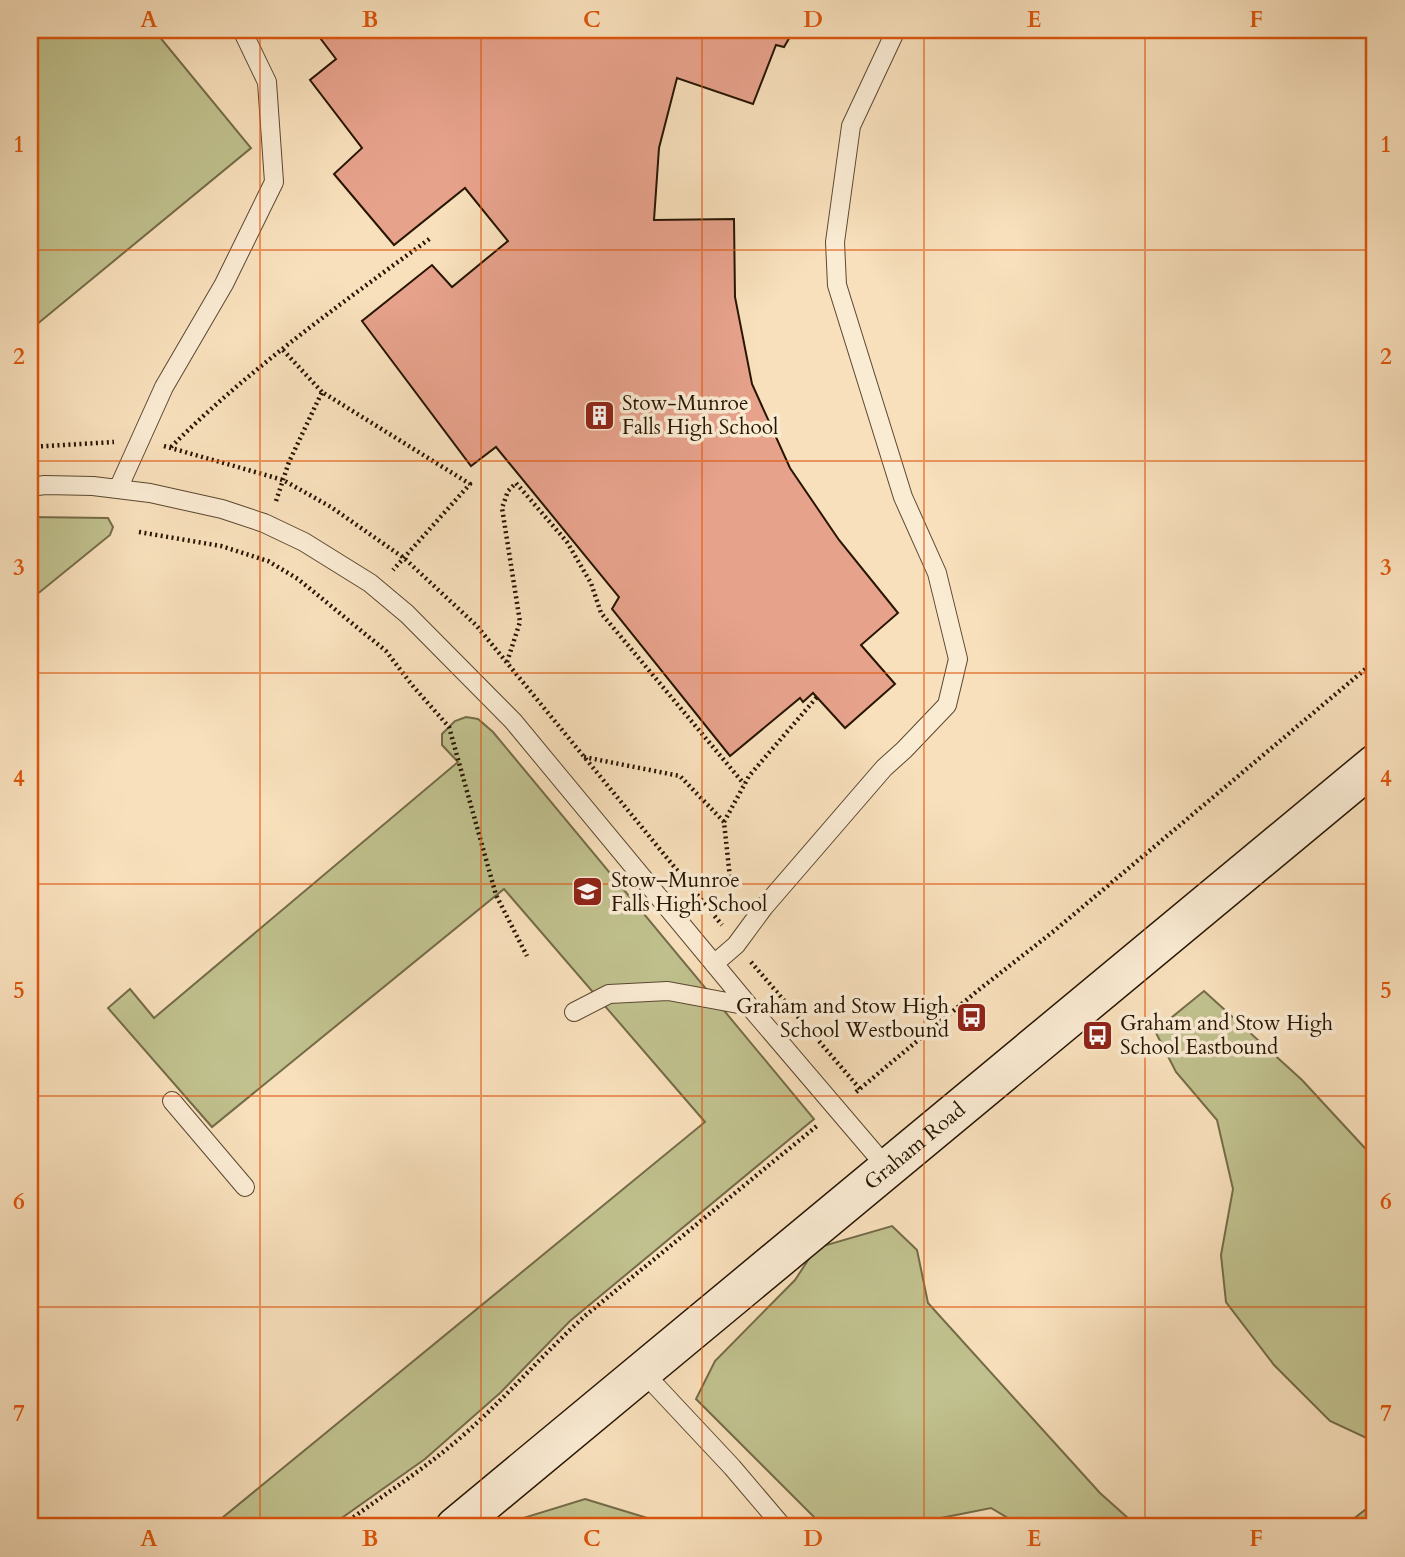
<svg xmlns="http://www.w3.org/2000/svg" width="1405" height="1557" font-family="Cardo,serif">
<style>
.green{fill:#c0c18e;stroke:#746b48;stroke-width:2}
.building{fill:#e7a28c;stroke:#271502;stroke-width:2}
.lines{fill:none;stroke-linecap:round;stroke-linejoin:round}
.service-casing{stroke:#5b4830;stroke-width:20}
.secondary-casing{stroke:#271502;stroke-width:41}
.path{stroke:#271502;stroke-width:4.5;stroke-dasharray:2 3.5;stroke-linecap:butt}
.service{stroke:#faebd3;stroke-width:18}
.secondary{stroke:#faebd3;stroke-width:38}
.grid{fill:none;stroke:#de560c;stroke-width:2;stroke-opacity:0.55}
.labels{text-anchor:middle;stroke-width:7;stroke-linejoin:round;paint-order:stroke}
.poi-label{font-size:21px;fill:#271502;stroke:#faebd3;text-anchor:start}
.street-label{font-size:21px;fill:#271502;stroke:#faebd3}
.neatline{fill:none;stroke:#de560c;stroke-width:2.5}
.grid-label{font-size:23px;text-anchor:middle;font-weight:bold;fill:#de560c}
</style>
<rect width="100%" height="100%" fill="#f8e0bc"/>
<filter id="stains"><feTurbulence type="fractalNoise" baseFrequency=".00286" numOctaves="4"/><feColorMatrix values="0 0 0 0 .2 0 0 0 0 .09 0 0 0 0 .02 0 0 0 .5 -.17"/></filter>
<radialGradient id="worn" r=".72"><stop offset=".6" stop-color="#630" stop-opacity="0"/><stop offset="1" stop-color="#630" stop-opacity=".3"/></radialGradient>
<path class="green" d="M 30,30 L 154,30 L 251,148 L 30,330 Z
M 30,517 L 108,518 L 113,527 L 110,535 L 30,600 Z
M 466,717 L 478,719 L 493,732 L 814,1119 L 570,1321 L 500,1393 L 425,1459 L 329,1527 L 211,1527 L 705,1122 L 504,889 L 212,1127 L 108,1008 L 130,989 L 154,1018 L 458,762 L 442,745 L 442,734 L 455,721 Z
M 1204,991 L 1302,1080 L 1375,1159 L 1375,1442 L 1330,1421 L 1274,1365 L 1226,1302 L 1221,1255 L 1233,1189 L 1217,1120 L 1176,1072 L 1155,1031 Z
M 892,1226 L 917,1250 L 928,1303 L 1100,1493 L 1138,1527 L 1023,1527 L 991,1508 L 941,1518 L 927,1527 L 824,1527 L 696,1399 L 715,1361 L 795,1280 L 816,1248 Z
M 585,1499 L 667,1524 L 664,1527 L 501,1527 L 504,1524 Z
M 1370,1506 L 1375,1506 L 1375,1527 L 1343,1527 Z"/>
<path class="building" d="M 314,30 L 794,30 L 784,47 L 776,45 L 753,104 L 677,78 L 659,148 L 654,220 L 734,219 L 735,297 L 752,384 L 790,468 L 839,540 L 898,613 L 861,645 L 895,684 L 845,728 L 813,693 L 803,702 L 800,698 L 730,756 L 612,609 L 619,597 L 496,447 L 471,466 L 362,321 L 432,265 L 452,287 L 508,241 L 465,188 L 394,245 L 334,174 L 362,148 L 310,80 L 336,59 Z"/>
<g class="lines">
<defs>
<path id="service" d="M 30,487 L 45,485 L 93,486 L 150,493 L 222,509 L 264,523 L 304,542 L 370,583 L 407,614 L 513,721 L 749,1006 L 888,1169
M 118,489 L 164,387 L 224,284 L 274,182 L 267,82 L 242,30
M 714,964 L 736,945 L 764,907 L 884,768 L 904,750 L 947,705 L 958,659 L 937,573 L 903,497 L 837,285 L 835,242 L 851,126 L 896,30
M 574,1012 L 609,994 L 668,991 L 749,1006
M 172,1101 L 245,1187
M 643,1372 L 732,1467 L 783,1527"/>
<g id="secondary">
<path id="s1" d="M 455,1527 L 1375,764"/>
</g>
</defs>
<use href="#service" class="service-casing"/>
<use href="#secondary" class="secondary-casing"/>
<path class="path" d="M 283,350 L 322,392
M 164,446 L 283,480 L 331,507 L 404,558 L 476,625 L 722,925
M 30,447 L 114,442
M 171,447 C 250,368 342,303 432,237
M 276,501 L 289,462 L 322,392 L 470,484 L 393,570
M 139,532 L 221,546 L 268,561 L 298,579 L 386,651 L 412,685 L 449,727 L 496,895 L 527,956
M 507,662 L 520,622 L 502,508 L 508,491 L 516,483 L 567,542 L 591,583 L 601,613 L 744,784
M 584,757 L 680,776 L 724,822 L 733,906
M 724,822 L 749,776 L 817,697
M 751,962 L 860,1089
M 856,1092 L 976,992 L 1054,931 L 1375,661
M 340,1527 C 383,1495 428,1467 468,1431 C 509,1394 545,1352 586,1315 L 818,1125"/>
<use href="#service" class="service"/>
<use href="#secondary" class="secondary"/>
</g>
<path class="grid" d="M 260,30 L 260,1527M 481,30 L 481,1527M 702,30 L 702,1527M 924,30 L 924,1527M 1145,30 L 1145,1527M 30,250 L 1375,250M 30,461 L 1375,461M 30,673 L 1375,673M 30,884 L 1375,884M 30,1096 L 1375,1096M 30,1307 L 1375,1307"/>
<defs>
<symbol id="building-square" viewBox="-11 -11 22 22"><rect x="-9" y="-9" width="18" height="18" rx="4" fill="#8f2418" stroke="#faebd3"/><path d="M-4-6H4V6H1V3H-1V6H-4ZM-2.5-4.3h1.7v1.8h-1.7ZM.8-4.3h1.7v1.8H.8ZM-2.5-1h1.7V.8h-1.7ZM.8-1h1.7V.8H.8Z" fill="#fff"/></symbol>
<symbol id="school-square" viewBox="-11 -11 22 22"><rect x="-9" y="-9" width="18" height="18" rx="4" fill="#8f2418" stroke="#faebd3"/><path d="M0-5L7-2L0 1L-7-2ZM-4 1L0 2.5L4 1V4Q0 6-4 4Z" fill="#fff"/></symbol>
<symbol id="bus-square" viewBox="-11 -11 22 22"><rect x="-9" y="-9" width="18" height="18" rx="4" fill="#8f2418" stroke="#faebd3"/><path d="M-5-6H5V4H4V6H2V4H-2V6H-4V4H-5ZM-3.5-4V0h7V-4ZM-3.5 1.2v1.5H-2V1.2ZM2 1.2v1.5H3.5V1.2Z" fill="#fff"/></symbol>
</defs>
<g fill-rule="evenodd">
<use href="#building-square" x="582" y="398" width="35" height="35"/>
<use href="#school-square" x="570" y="874" width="35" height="35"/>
<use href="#bus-square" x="954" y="1000" width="35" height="35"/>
<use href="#bus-square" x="1080" y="1018" width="35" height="35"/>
</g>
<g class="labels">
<g class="poi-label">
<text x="622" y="410">Stow-Munroe<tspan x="622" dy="24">Falls High School</tspan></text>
<text x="611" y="887">Stow–Munroe<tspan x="611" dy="24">Falls High School</tspan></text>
<text x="949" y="1013" text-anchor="end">Graham and Stow High<tspan x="949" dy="24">School Westbound</tspan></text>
<text x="1120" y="1030">Graham and Stow High<tspan x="1120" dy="24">School Eastbound</tspan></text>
</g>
<g class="street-label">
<text dy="7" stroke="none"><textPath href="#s1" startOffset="597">Graham Road</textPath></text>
</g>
</g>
<rect width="1405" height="1557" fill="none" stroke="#f8e0bc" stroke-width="77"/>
<rect x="38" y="38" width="1328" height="1480" class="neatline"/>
<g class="grid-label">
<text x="149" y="27">A</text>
<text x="370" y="27">B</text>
<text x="592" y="27">C</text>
<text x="813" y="27">D</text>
<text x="1034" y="27">E</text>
<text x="1256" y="27">F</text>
<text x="19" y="152">1</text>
<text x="1386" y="152">1</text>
<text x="19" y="364">2</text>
<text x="1386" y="364">2</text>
<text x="19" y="575">3</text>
<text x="1386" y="575">3</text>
<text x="19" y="786">4</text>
<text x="1386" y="786">4</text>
<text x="19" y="998">5</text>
<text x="1386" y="998">5</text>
<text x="19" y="1209">6</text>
<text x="1386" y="1209">6</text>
<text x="19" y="1421">7</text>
<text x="1386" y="1421">7</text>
<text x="149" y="1546">A</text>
<text x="370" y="1546">B</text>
<text x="592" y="1546">C</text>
<text x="813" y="1546">D</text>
<text x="1034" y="1546">E</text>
<text x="1256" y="1546">F</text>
</g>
<rect width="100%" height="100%" filter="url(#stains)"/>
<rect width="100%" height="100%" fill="url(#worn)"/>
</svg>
